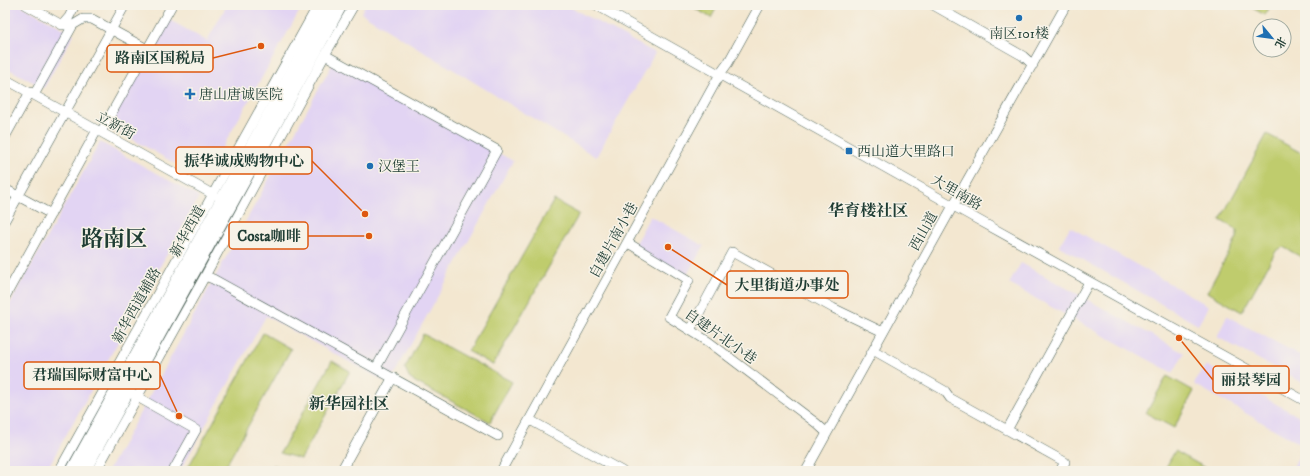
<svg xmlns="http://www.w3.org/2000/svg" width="1310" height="476" font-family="'IM FELL DW Pica','Noto Serif SC',serif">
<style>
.built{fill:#e2d4f3}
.green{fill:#bfcc6d;stroke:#6f8450}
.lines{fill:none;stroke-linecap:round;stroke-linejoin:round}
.minor-casing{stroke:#3f564b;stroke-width:10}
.major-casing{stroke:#3f564b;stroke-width:14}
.minor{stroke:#fff;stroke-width:9}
.major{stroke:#fff;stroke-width:12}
.poi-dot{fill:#1f6fb2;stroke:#f7f3e8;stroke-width:1.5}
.labels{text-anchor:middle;stroke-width:3;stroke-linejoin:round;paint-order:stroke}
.poi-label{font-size:14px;fill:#1f3d34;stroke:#f7f3e8;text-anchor:start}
.street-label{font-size:14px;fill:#1f3d34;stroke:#f7f3e8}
.quarter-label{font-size:16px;font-weight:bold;fill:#1f3d34;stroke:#f7f3e8}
.town-label{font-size:22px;font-weight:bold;fill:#1f3d34;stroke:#f7f3e8}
.leader{fill:none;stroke:#de580e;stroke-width:1.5}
.callout-dot{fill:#de580e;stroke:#f7f3e8;stroke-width:1.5}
.callout{fill:#f7f3e8;stroke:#de580e;stroke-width:1.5}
.callout-label{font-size:15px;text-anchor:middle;font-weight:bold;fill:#1f3d34}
</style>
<rect width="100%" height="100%" fill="#f7f3e8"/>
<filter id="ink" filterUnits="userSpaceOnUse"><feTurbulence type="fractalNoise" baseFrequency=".025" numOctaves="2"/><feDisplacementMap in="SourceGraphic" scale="8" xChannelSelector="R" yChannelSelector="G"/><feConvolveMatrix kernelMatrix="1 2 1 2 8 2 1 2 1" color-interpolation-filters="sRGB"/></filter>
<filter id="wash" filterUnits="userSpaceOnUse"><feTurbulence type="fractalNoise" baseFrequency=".012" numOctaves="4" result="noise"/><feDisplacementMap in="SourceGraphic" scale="16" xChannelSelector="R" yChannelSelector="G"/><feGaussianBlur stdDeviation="0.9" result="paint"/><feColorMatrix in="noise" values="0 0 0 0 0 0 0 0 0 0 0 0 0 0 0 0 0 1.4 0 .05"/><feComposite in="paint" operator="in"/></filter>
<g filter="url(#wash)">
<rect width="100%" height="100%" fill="#f3e7d0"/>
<path class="built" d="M 5,5 L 20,5 L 74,34 L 44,88 L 5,67 Z
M 227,5 L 303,5 L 204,180 L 109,126 L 168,19 L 207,41 Z
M 365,5 L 566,5 L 655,53 L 596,157 L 361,13 Z
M 333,63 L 513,161 L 389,384 L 266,316 L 180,471 L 108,471 Z
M 100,142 L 199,197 L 46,471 L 5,471 L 5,313 Z
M 650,216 L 704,246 L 685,278 L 633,248 Z
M 1070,227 L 1209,306 L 1198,325 L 1059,246 Z
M 1021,263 L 1184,353 L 1173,373 L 1009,284 Z
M 1227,316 L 1305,358 L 1305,384 L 1217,337 Z
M 1206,365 L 1305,420 L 1305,471 L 1291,471 L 1304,446 L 1194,384 Z"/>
<path class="green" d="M 690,5 L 718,5 L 711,18 Z
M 1247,5 L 1271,5 L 1265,15 Z
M 1267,134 L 1305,155 L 1305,259 L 1283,247 L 1276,251 L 1242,312 L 1207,292 L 1237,238 L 1237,230 L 1220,220 Z
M 554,200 L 579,214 L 493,365 L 468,351 Z
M 263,333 L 291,349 L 223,471 L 186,471 Z
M 423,334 L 512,382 L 490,422 L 410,379 L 405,368 Z
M 332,361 L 350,371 L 301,459 L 280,453 Z
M 1167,376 L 1194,391 L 1174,428 L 1146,413 Z
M 1175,451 L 1211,471 L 1164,471 Z
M 273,465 L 294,471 L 270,471 Z"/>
</g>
<g filter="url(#ink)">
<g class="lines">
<defs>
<path id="minor" d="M 26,5 L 62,25 L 73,25 L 83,19 L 92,19 L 147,49
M 596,5 L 973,217 L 1305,401
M 933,5 L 1023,56 L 1033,65
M 62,25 L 69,17 L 75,5
M 325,55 L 497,150 L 376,368
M 5,79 L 214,195
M 34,95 L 73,25
M 101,132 L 172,5
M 5,137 L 30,92
M 5,189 L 51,214
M 5,220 L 125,5
M 628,243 L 689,280 L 669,317 L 709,342 L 816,423 L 827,433
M 205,276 L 213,279 L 498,436
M 5,297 L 97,130
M 690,330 L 732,252 L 833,308 L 883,332
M 873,350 L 945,391 L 950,398 L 1065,462 L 1060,471
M 132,394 L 196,430 L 173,471
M 530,420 L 622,471
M 1007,430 L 1089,282
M 59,471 L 318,5
M 96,471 L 205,276 L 325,55 L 354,5
M 341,471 L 393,377
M 501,471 L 720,74 L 728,63 L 760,5
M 806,471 L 964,186 L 1066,5"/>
<path id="major" d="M 72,471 L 329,5
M 84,471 L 341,5"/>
</defs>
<use href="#minor" class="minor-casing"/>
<use href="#major" class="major-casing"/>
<use href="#minor" class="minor"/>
<use href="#major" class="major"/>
</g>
</g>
<g class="poi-dot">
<circle cx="1019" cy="18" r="4"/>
<path d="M188 88h4v4h4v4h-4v4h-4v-4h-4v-4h4z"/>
<rect x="845" y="147" width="8" height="8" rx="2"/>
<circle cx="370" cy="166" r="4"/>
</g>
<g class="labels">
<g class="poi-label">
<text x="1019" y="38" text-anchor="middle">南区101楼</text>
<text x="199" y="99">唐山唐诚医院</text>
<text x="857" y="156">西山道大里路口</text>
<text x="378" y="171">汉堡王</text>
</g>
<g class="street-label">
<text transform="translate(116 125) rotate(29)" y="5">立新街</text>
<text transform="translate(957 192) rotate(30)" y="5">大里南路</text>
<text transform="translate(187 231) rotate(-61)" y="5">新华西道</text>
<text transform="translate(923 231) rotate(-61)" y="5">西山道</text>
<text transform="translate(613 240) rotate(-61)" y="5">自建片南小巷</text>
<text transform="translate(136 305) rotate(-61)" y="5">新华西道辅路</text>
<text transform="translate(721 336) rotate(35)" y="5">自建片北小巷</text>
</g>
<g class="quarter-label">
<text x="868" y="216">华育楼社区</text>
<text x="349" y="409">新华园社区</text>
</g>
<g class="town-label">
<text x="114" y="246">路南区</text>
</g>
</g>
<path class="leader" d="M261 46L213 58M365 214L312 161M369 236L308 236M668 247L727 285M179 416L160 375M1179 338L1213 380"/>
<g class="callout-dot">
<circle cx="261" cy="46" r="4"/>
<circle cx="365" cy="214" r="4"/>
<circle cx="369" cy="236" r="4"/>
<circle cx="668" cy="247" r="4"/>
<circle cx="179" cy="416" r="4"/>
<circle cx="1179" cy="338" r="4"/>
</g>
<g class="callout">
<rect x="107" y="45" width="106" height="27" rx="4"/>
<rect x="176" y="147" width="136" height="27" rx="4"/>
<rect x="229" y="222" width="79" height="27" rx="4"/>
<rect x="727" y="271" width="121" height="27" rx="4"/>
<rect x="24" y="362" width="136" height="27" rx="4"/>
<rect x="1213" y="366" width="76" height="27" rx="4"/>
</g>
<g class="callout-label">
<text x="160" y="63">路南区国税局</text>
<text x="244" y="166">振华诚成购物中心</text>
<text x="269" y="241">Costa咖啡</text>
<text x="787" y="290">大里街道办事处</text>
<text x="92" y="380">君瑞国际财富中心</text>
<text x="1251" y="385">丽景琴园</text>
</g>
<rect width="1310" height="476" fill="none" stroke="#f7f3e8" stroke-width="20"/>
<g transform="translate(1272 38) rotate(119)"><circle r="19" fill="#f7f3e8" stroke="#a1aaa0"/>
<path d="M0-3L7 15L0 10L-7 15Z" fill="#1f6fb2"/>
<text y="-6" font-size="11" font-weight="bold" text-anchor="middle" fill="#1f3d34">北</text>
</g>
</svg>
